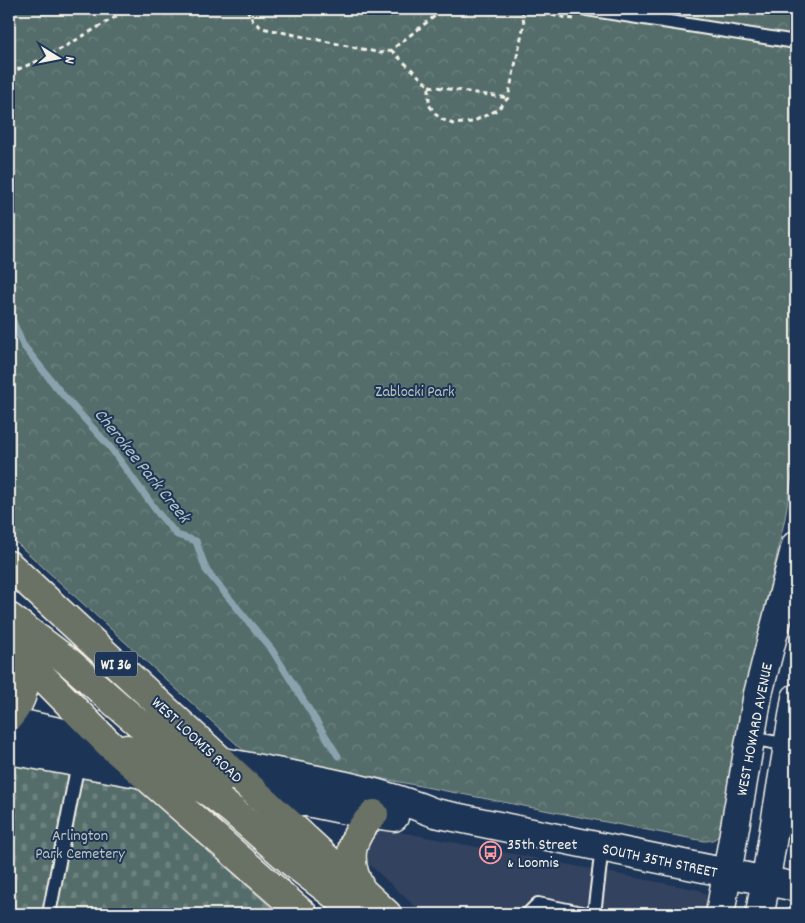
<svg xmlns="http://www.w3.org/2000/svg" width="805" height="923" font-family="Dekko,sans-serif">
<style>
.built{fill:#33435e}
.forest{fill:url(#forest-crowns);stroke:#a4afa9}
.cemetery{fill:url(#cemetery-stones);stroke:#a4afa9}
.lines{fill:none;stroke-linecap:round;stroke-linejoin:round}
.stream{stroke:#89a2ad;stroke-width:7}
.service-casing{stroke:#f4f1e8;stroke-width:16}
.tertiary-casing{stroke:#f4f1e8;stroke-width:31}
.secondary-casing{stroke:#f4f1e8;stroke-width:31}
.primary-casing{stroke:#f4f1e8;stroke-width:31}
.path{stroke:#f4f1e8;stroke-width:3;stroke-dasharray:5 4;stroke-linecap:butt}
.service{stroke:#1d3557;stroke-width:12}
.tertiary{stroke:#1d3557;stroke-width:28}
.secondary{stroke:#1d3557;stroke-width:28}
.primary{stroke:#6b7165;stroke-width:28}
.labels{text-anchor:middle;stroke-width:4;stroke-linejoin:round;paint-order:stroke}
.shield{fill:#1d3557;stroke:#b4b9bc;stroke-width:1}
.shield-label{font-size:15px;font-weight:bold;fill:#f4f1e8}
.park-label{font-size:16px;fill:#bcc3bc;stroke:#1d3557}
.street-label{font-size:16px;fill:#f4f1e8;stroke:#1d3557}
.poi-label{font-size:16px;fill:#f4f1e8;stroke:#1d3557;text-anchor:start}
.water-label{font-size:18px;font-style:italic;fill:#b5c3c6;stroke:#1d3557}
</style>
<defs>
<pattern id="forest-crowns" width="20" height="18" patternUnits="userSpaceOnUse" patternTransform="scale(1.25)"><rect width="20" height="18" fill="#546d6a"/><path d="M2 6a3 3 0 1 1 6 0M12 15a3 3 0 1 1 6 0" fill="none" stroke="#6d827f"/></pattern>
<pattern id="cemetery-stones" width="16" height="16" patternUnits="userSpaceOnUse" patternTransform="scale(1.25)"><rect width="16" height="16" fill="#546d6a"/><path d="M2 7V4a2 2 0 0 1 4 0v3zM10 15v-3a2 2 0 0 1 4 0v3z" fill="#6d827f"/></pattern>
</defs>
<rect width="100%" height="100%" fill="#1d3557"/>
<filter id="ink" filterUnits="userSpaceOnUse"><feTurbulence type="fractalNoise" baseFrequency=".02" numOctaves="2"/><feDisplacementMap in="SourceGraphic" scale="10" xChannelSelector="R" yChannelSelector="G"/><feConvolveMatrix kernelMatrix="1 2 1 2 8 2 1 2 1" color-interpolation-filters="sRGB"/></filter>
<g filter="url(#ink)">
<path class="built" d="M 383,830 L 390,830 L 699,890 L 704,893 L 708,899 L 710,904 L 708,914 L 423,914 L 369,864 L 365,859 L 365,844 L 374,834 Z"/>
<path class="forest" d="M 9,9 L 796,9 L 796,451 L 785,518 L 746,695 L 721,830 C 718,839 713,841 704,841 L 250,753 L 243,750 L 9,536 Z"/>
<path class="cemetery" d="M 9,757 L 135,784 L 278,914 L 9,914 Z"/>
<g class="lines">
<path class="stream" d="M 9,312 L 23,345 L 62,394 L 110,447 L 158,513 L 177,535 L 196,541 L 206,570 L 272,650 L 338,756"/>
<defs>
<path id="service" d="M 587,9 L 796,42
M 750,738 L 789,745
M 49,914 L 78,763
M 528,914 L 538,904 L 587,914
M 594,914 L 602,847"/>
<path id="tertiary" d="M 9,721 L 108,743
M 9,750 L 143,774
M 720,914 L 758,694 L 796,545
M 760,914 L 796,698"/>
<path id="secondary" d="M 223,762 C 293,776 370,786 435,813 L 796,887
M 248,785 L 283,797 L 351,811 L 394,817"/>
<path id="primary" d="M 9,565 L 387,914
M 9,617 C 29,632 50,647 70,663 C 122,708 161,750 226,777
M 9,643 L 108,743 L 303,914
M 9,717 C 25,698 26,683 25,658
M 127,749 L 151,759 L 210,793 L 232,810 L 294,864 L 359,914
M 362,891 C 345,861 349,837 374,814"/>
</defs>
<use href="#service" class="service-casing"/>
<use href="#tertiary" class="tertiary-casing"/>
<use href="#secondary" class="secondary-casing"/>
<use href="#primary" class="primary-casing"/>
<path class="path" d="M 247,9 L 253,21 L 262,28 L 381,53 L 391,50 L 440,12 L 492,9
M 516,9 L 574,19
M 391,50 L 429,86 L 429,105 L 439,118 L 453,124 L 472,122 L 497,110 L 508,98 L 524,24 L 522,9
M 9,73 L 47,57 L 129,9
M 429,86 L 508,98"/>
<use href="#service" class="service"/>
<use href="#tertiary" class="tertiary"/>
<use href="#secondary" class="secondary"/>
<use href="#primary" class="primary"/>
</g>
</g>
<defs>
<symbol id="bus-ring" viewBox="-11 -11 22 22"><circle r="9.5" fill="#1d3557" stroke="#ff9aa2" stroke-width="1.5"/><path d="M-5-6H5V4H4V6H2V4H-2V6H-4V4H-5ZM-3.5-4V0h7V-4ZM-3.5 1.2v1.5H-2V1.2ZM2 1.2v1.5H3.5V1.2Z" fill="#ff9aa2"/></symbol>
</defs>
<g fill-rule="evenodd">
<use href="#bus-ring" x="478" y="840" width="25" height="25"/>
</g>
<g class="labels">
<rect class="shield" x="95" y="651.5" width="42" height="25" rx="4"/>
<g class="shield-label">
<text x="116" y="669">WI 36</text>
</g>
<g class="park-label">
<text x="415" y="396">Zablocki Park</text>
<text x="80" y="840">Arlington<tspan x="80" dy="18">Park Cemetery</tspan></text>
</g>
<g class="street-label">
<text transform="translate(753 729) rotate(-79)" y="6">WEST HOWARD AVENUE</text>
<text transform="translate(198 739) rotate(43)" y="6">WEST LOOMIS ROAD</text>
<text transform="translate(660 859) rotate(12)" y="6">SOUTH 35TH STREET</text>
</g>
<g class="poi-label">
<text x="507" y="849">35th Street<tspan x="507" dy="18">&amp; Loomis</tspan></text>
</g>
<g class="water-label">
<text transform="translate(143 465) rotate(51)" y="6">Cherokee Park Creek</text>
</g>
</g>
<rect width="805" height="923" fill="none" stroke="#1d3557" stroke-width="30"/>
<rect x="15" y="15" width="775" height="893" fill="none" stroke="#f4f1e8" stroke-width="2" filter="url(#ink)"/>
<g transform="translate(58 58) rotate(100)" stroke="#1d3557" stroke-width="4" paint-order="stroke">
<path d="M0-4L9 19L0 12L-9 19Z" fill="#f4f1e8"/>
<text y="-8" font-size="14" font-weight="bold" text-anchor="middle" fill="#f4f1e8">N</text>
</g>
</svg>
